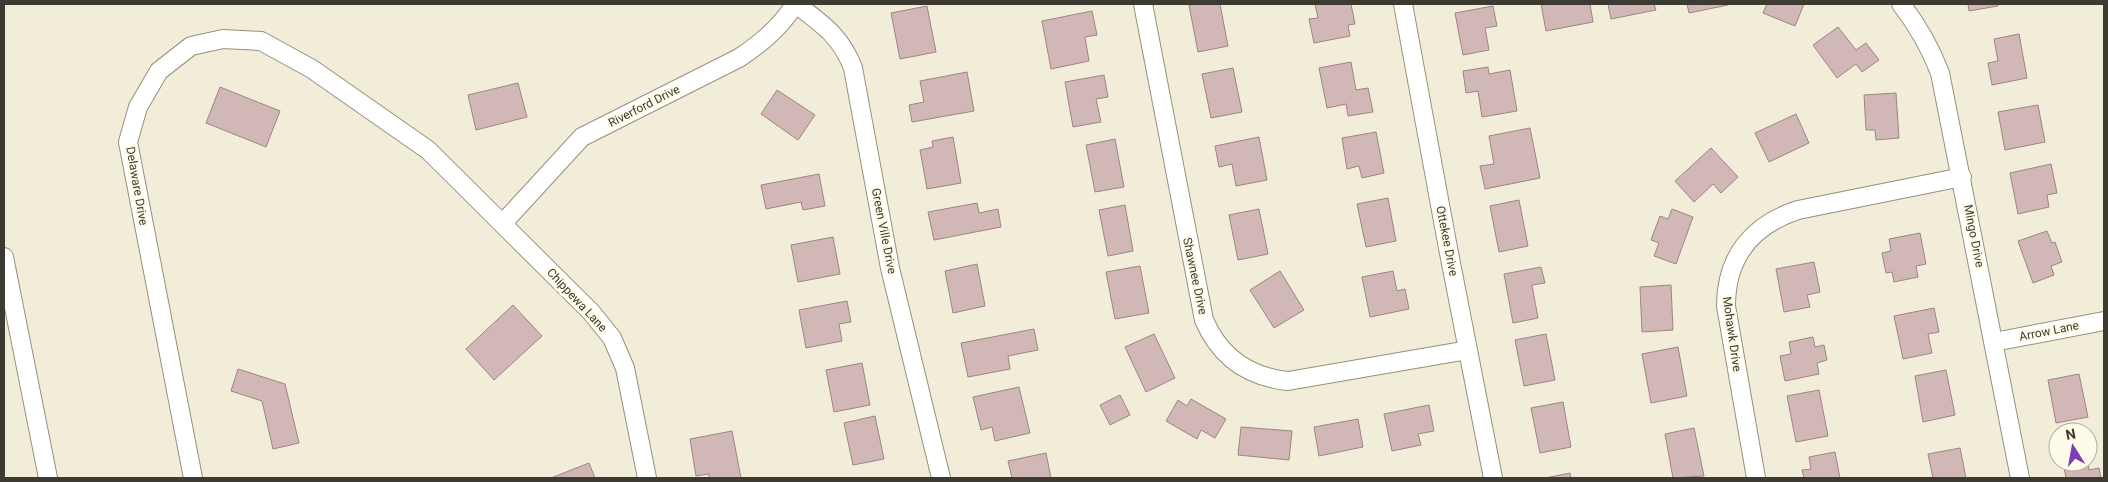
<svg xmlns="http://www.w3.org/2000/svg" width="2108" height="482" font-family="Roboto,sans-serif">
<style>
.building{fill:#d1b7b6;stroke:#9d8584}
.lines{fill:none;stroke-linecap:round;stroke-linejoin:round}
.minor-casing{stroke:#95917d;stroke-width:20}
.minor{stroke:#fff;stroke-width:18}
.labels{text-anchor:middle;stroke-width:5;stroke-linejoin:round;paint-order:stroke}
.street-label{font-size:12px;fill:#3c3a31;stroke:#fefbe9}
</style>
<rect width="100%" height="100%" fill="#f2edd8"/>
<path class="building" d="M 1196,4 L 1220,4 L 1228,46 L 1198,52 L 1189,5 Z
M 1315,4 L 1351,4 L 1355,24 L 1348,25 L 1350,36 L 1314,43 L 1309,19 L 1318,18 Z
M 1541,4 L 1590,4 L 1593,22 L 1546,31 Z
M 1608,4 L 1654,4 L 1656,10 L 1611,19 Z
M 1687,4 L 1728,4 L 1728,5 L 1689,13 Z
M 1767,4 L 1804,4 L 1795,26 L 1763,13 Z
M 1968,4 L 1998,4 L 1998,6 L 1969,11 Z
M 927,6 L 936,52 L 900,59 L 891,13 Z
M 1493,6 L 1497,26 L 1485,28 L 1489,50 L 1463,55 L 1455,13 Z
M 1092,11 L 1097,35 L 1085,37 L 1089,61 L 1051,69 L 1042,21 Z
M 1838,27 L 1856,50 L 1866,43 L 1879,60 L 1862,72 L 1856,64 L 1837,78 L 1813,45 Z
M 2019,34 L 2027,78 L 1992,85 L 1988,63 L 1998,61 L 1994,39 Z
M 1351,62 L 1356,90 L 1368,88 L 1373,112 L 1348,116 L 1346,104 L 1327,108 L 1319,68 Z
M 1488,67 L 1489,74 L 1510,70 L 1517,111 L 1482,117 L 1478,91 L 1466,93 L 1463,71 Z
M 1233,68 L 1242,112 L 1211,118 L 1202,74 Z
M 967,72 L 974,111 L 912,122 L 909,105 L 924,102 L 920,81 Z
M 1104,75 L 1108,97 L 1096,99 L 1101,122 L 1073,127 L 1065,82 Z
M 518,83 L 527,117 L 476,130 L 468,95 Z
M 220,87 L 280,111 L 266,147 L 206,123 Z
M 777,90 L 815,115 L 798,140 L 761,114 Z
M 1896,93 L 1899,138 L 1876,140 L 1875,130 L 1866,130 L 1864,95 Z
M 2038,105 L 2045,142 L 2005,150 L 1998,112 Z
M 1796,114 L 1809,143 L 1769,162 L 1755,133 Z
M 1530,128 L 1540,178 L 1485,189 L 1480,166 L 1494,164 L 1489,136 Z
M 1376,132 L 1384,173 L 1362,178 L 1359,166 L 1347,169 L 1342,138 Z
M 953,137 L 961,183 L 927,189 L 920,150 L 933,147 L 932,141 Z
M 1259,137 L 1267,180 L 1236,186 L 1232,164 L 1219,167 L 1215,146 Z
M 1115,139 L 1124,187 L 1095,192 L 1086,145 Z
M 1711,148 L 1738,177 L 1721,193 L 1713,184 L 1694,202 L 1675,181 Z
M 2051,164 L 2057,193 L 2047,195 L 2049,207 L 2018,214 L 2010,173 Z
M 819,174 L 825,206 L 803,210 L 801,202 L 766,209 L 761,185 Z
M 1388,198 L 1396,241 L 1366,247 L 1357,204 Z
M 1519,200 L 1528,246 L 1499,252 L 1490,206 Z
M 977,203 L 979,213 L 998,209 L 1001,227 L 934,240 L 928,212 Z
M 1125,205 L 1133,251 L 1108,256 L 1099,210 Z
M 1259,209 L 1268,254 L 1238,260 L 1229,215 Z
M 1672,209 L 1693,217 L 1676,264 L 1654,256 L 1659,243 L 1651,240 L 1660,216 L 1668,219 Z
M 2047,231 L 2052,243 L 2055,242 L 2062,262 L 2051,266 L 2054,275 L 2033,283 L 2018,241 Z
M 1920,233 L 1926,264 L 1916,266 L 1918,277 L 1894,282 L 1892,272 L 1886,273 L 1882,253 L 1891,251 L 1889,239 Z
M 833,237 L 840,274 L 798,282 L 791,245 Z
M 1814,262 L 1820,292 L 1807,295 L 1810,307 L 1784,312 L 1776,269 Z
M 977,264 L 985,306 L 953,313 L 945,271 Z
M 1140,266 L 1149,313 L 1115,319 L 1106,272 Z
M 1541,267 L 1545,283 L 1532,285 L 1538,318 L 1513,323 L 1504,274 Z
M 1280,271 L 1304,310 L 1274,328 L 1250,290 Z
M 1393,271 L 1397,291 L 1405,289 L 1409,309 L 1370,317 L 1362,277 Z
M 1671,285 L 1673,330 L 1642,332 L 1640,287 Z
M 847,301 L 851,322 L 839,324 L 842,341 L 806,348 L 799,310 Z
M 513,305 L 542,336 L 494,380 L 466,349 Z
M 1934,308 L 1939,332 L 1928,334 L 1932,353 L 1903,359 L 1894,316 Z
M 1034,329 L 1038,350 L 1008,356 L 1010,369 L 968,377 L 961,343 Z
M 1154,334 L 1175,378 L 1146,392 L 1125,347 Z
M 1546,334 L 1555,380 L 1524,386 L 1515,340 Z
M 1813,337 L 1815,347 L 1824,345 L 1827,360 L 1817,363 L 1819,374 L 1785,381 L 1780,356 L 1791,354 L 1789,342 Z
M 1678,347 L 1687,396 L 1651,403 L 1642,354 Z
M 862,363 L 870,405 L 834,412 L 826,370 Z
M 238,369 L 285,384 L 299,443 L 273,449 L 262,401 L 231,391 Z
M 1946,370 L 1955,415 L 1923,422 L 1915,376 Z
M 2079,374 L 2088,417 L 2056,423 L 2048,380 Z
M 1019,387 L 1030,433 L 995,441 L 992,427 L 981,430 L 973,397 Z
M 1819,390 L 1828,436 L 1796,442 L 1787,396 Z
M 1120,395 L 1130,415 L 1110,425 L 1100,405 Z
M 1191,399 L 1226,419 L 1215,438 L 1201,430 L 1197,439 L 1166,421 L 1178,400 L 1187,406 Z
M 1563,402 L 1571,447 L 1540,453 L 1531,408 Z
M 1429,405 L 1434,431 L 1418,434 L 1421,445 L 1392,451 L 1384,414 Z
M 875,416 L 884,459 L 853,465 L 844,423 Z
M 1358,419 L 1363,447 L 1319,456 L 1314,427 Z
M 1241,427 L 1292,431 L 1289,460 L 1238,455 Z
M 1694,428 L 1704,476 L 1673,478 L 1665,434 Z
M 732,431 L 741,478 L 709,478 L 709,474 L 696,476 L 690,439 Z
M 1960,448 L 1966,478 L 1933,478 L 1928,454 Z
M 1835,452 L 1840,478 L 1804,478 L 1802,470 L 1811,469 L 1809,457 Z
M 1046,453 L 1051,478 L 1012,478 L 1008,461 Z
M 2063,462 L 2088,462 L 2089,470 L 2099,468 L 2101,478 L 2066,478 Z
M 589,463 L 595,478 L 551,478 Z
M 1570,473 L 1571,478 L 1545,478 Z"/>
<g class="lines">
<defs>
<path id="minor" d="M 796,4 C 822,24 841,36 853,68 L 890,268 L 941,478
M 1143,4 L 1204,320 C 1220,357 1249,377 1288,381 L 1468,350
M 1403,4 L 1448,248 L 1493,478
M 1901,4 C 1918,26 1930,47 1940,73 L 2020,478
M 503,223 L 582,137 L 739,58 C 762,43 781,27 795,4
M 4,257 L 48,478
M 1994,342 L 2104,321
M 193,478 L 128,142 L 138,107 L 159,71 L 191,46 L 223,39 L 261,41 L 312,69 L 428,150 L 591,312 L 612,338 L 625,368 L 647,478
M 1756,478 L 1726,306 C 1726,257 1752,225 1798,210 L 1962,177"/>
</defs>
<use href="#minor" class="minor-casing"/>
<use href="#minor" class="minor"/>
</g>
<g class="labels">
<g class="street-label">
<text transform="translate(644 106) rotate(-27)" y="4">Riverford Drive</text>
<text transform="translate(137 186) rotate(80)" y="4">Delaware Drive</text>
<text transform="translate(884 231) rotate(79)" y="4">Green Ville Drive</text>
<text transform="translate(1974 236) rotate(79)" y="4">Mingo Drive</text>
<text transform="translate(1447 241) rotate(79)" y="4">Ottekee Drive</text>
<text transform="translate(1195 276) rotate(78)" y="4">Shawnee Drive</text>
<text transform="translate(577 300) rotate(47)" y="4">Chippewa Lane</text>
<text transform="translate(2049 331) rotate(-11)" y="4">Arrow Lane</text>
<text transform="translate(1732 334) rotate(82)" y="4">Mohawk Drive</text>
</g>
</g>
<rect width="2108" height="482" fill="none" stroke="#3c3a31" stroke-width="10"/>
<g transform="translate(2073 447) rotate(349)"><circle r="24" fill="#fefbe9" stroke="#b0ae9f"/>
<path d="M0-4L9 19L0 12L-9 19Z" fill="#7b3fb5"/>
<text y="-8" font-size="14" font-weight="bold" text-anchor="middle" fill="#3c3a31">N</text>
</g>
</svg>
